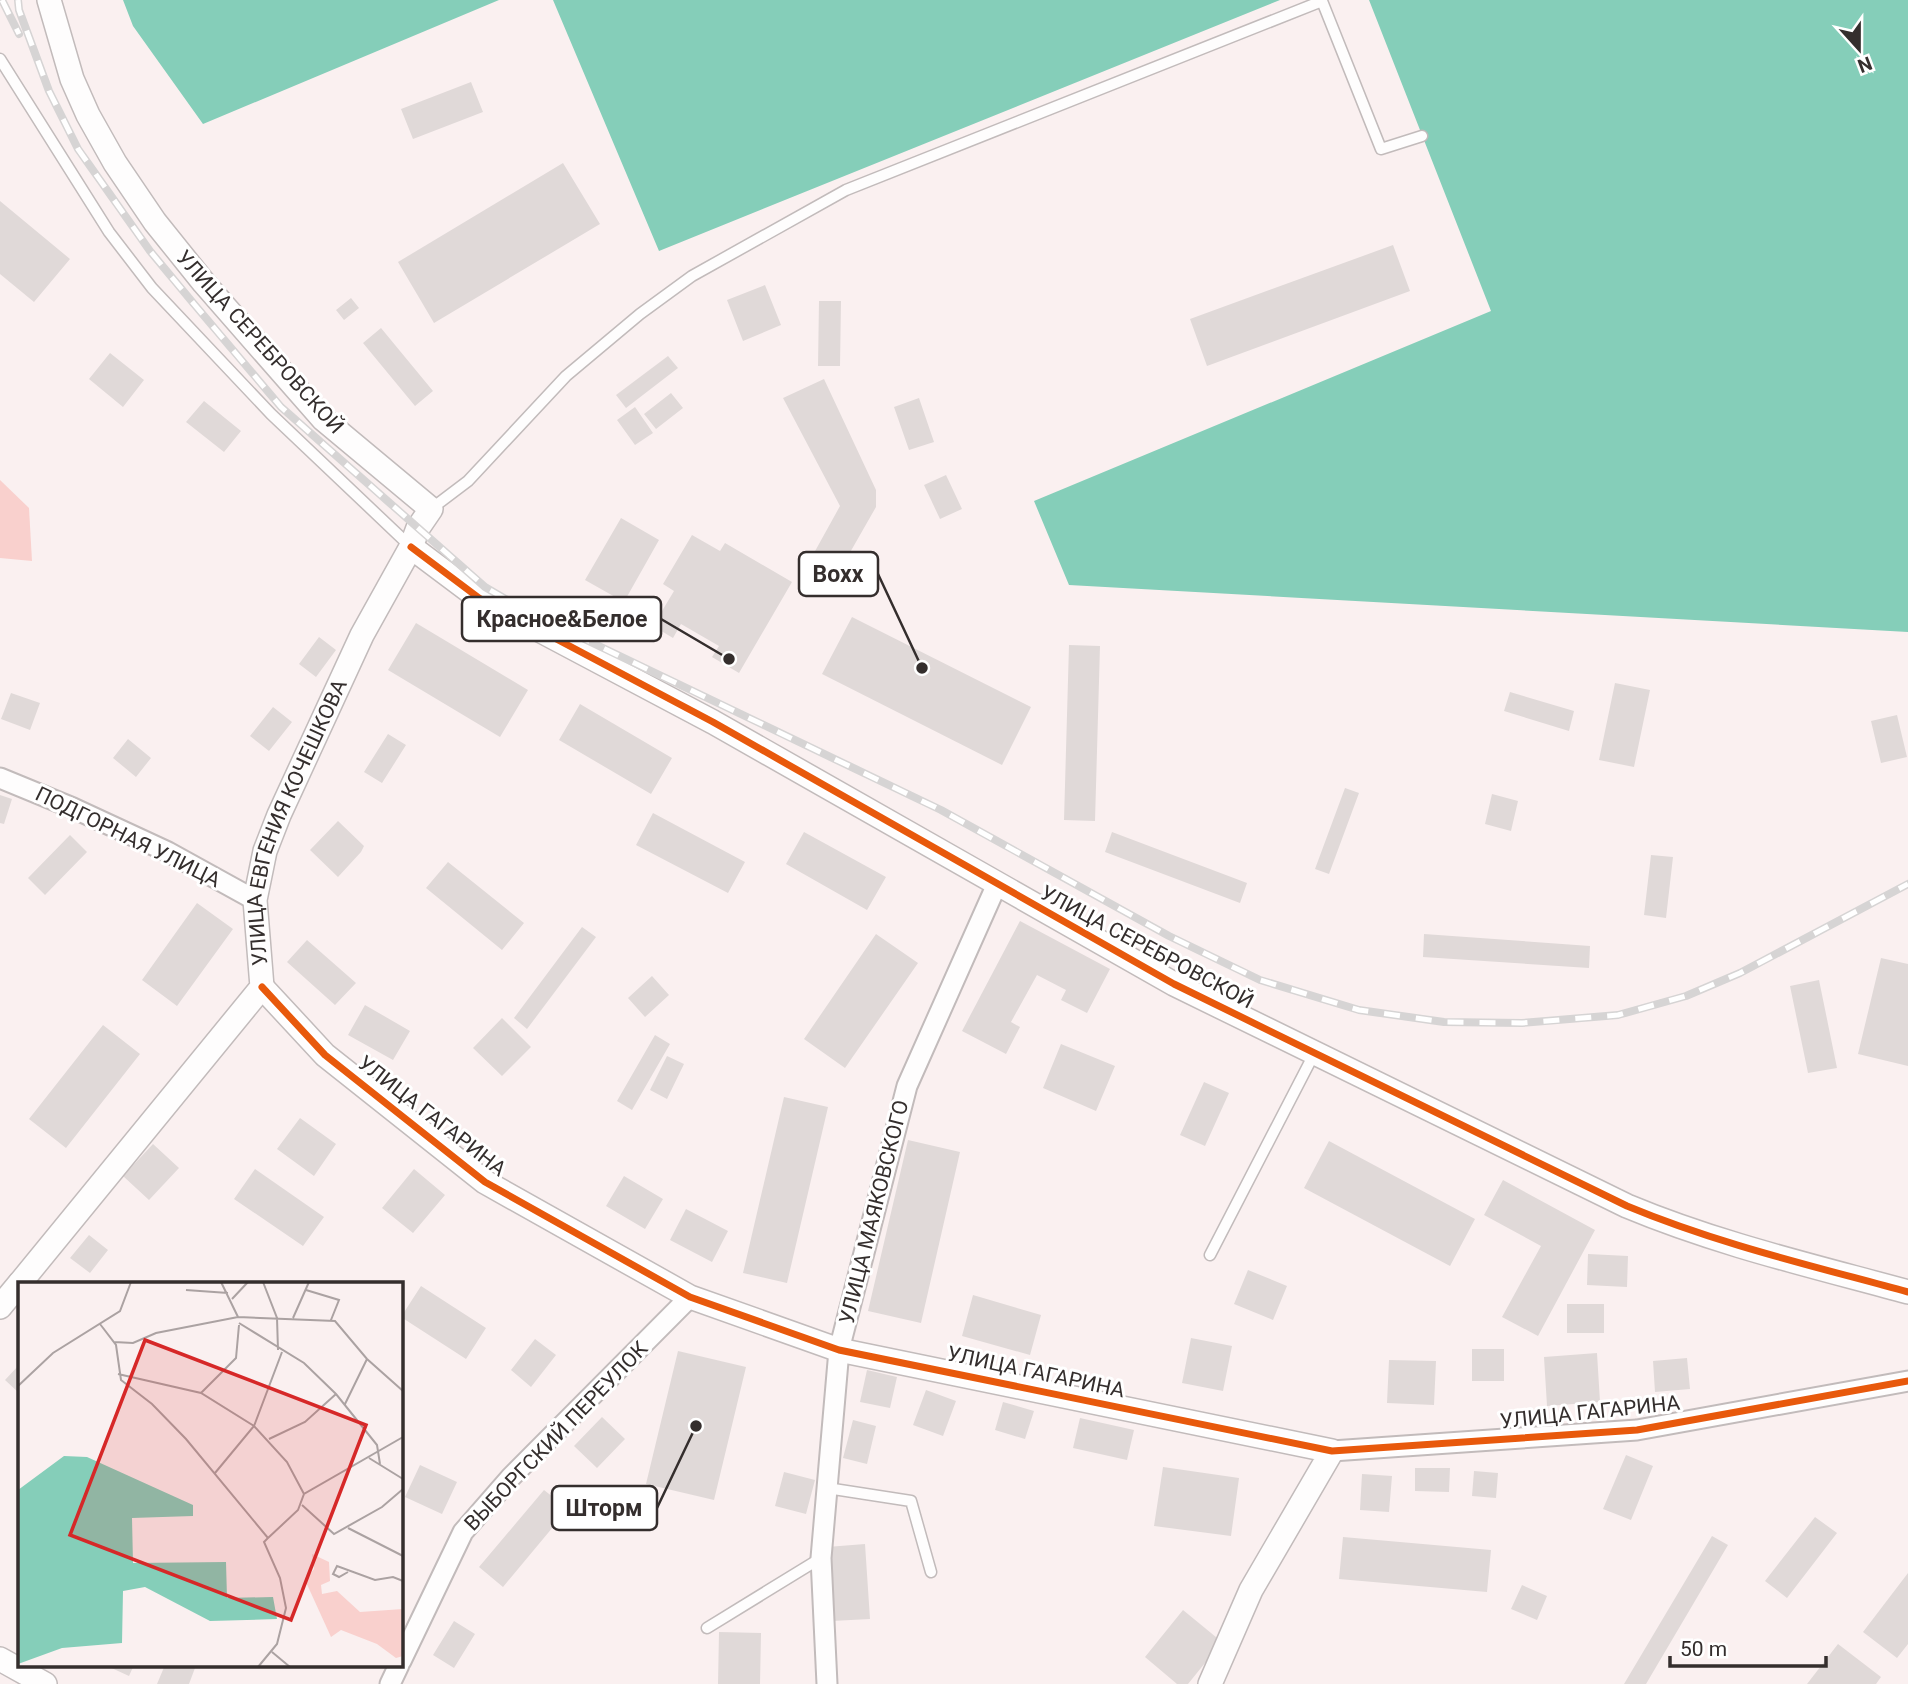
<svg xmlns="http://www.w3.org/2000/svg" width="1908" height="1684" font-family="Roboto,sans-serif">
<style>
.green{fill:#f9d0cd}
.water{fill:#85ceb9}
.building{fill:#e0d9d8}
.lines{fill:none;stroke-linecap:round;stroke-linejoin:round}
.service-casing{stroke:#c2bbbb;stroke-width:13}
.minor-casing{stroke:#c2bbbb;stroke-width:23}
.tertiary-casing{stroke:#c2bbbb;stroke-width:26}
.service{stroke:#fefdfd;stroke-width:10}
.minor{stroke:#fefdfd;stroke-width:19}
.tertiary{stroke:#fefdfd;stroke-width:23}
.rail-casing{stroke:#d6d4d4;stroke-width:8}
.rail{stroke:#fff;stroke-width:5;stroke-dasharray:16;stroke-linecap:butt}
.cycleway-casing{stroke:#fff;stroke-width:11}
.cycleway{stroke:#e8590c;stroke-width:7}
.labels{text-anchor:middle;stroke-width:6;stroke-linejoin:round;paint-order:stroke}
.street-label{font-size:21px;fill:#342e2d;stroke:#fff}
.inset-road{fill:none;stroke:#aba2a2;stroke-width:2}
.view{fill:#d62828;fill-opacity:0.15;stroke:#d62828;stroke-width:3.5}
.inset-edge{fill:none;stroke:#342e2d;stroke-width:3.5}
.leader{fill:none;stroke:#342e2d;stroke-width:2.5}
.callout-dot{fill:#342e2d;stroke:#fff;stroke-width:2.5}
.callout{fill:#fff;stroke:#342e2d;stroke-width:2.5}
.callout-label{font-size:23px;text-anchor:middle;font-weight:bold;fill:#342e2d}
</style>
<rect width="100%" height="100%" fill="#faf0f0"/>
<path class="green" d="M 0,480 L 29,508 L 32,561 L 0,558 Z"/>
<path class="water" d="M 123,0 L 499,0 L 203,124 L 133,26 Z
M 553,0 L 1280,0 L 659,251 Z
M 1369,0 L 1908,0 L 1908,632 L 1069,585 L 1034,501 L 1491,311 Z"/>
<path class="building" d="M 471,82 L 483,112 L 413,139 L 401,109 Z
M 563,163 L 600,224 L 434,323 L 398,262 Z
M 0,201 L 70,259 L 34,302 L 0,274 Z
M 1393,245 L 1410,291 L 1207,366 L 1190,319 Z
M 765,285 L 781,325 L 743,341 L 727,300 Z
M 351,298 L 359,308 L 344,320 L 336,310 Z
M 819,301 L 841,301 L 840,366 L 818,366 Z
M 381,328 L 433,391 L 415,406 L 363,343 Z
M 110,353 L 144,380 L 123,407 L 89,379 Z
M 668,356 L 678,368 L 626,408 L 616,395 Z
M 824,379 L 876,490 L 876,507 L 836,577 L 809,562 L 840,506 L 783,398 Z
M 671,393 L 683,408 L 656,429 L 644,414 Z
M 919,398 L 934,442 L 909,450 L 894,407 Z
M 204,401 L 241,431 L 224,452 L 186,422 Z
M 635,407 L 653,433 L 635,445 L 617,420 Z
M 946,475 L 962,509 L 940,519 L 924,485 Z
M 621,518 L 659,540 L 624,602 L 585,580 Z
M 692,535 L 720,551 L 725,543 L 792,582 L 739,673 L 712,657 L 719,646 L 681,624 L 673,638 L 653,626 L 674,591 L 663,584 Z
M 852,617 L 1031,707 L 1002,765 L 822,674 Z
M 416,623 L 528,690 L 500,737 L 388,670 Z
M 319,637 L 336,650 L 316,677 L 299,664 Z
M 1069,645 L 1100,646 L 1095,821 L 1064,820 Z
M 1615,683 L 1650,690 L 1634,767 L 1599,760 Z
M 1510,692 L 1574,711 L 1569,731 L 1504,711 Z
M 11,693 L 40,703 L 30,730 L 1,719 Z
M 580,704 L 672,758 L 651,794 L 559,740 Z
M 273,707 L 292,722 L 269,751 L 250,736 Z
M 1897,715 L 1907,757 L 1881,763 L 1871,721 Z
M 388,734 L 406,745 L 382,783 L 364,772 Z
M 128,739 L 151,758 L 136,777 L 113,758 Z
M 1345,788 L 1359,793 L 1329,874 L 1315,869 Z
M 1492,794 L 1518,801 L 1511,831 L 1485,824 Z
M 0,795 L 12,799 L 4,824 L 0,823 Z
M 653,813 L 745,862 L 728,893 L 636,845 Z
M 338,821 L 364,846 L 361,852 L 338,877 L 310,850 Z
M 804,832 L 886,877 L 867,910 L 786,864 Z
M 1112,832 L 1247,883 L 1240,903 L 1105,852 Z
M 70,835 L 87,852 L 45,895 L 28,878 Z
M 1651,855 L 1673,857 L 1666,918 L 1644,915 Z
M 448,862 L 524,923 L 502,950 L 426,888 Z
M 197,903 L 233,929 L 177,1006 L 142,980 Z
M 1020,921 L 1110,969 L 1087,1013 L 1061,1000 L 1066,990 L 1037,975 L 1011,1022 L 1020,1027 L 1006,1054 L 962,1031 Z
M 582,927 L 596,937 L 527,1029 L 514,1018 Z
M 876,934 L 918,963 L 845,1068 L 804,1039 Z
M 1424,934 L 1590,946 L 1589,968 L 1423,957 Z
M 307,940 L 356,983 L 335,1005 L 287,962 Z
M 1881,958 L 1908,964 L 1908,1066 L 1858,1054 Z
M 652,976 L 669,995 L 645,1017 L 628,998 Z
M 1819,980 L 1837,1068 L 1808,1073 L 1790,986 Z
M 365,1005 L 410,1031 L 393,1060 L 348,1035 Z
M 502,1018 L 531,1047 L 502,1076 L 473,1048 Z
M 103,1025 L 140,1054 L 66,1148 L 29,1119 Z
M 655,1035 L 670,1044 L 632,1110 L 617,1101 Z
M 1061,1044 L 1115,1066 L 1096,1111 L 1043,1088 Z
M 667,1056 L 684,1064 L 667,1099 L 650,1090 Z
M 1204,1082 L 1229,1093 L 1205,1146 L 1180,1135 Z
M 784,1097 L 828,1107 L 787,1283 L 743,1273 Z
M 300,1118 L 336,1144 L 314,1176 L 277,1149 Z
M 908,1140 L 960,1152 L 921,1323 L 868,1311 Z
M 1329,1141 L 1475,1219 L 1450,1266 L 1304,1188 Z
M 153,1144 L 179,1168 L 149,1200 L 123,1176 Z
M 255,1169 L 324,1217 L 303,1246 L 234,1199 Z
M 414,1169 L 445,1195 L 413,1233 L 382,1208 Z
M 624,1176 L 663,1199 L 645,1229 L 606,1206 Z
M 1503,1180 L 1595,1230 L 1538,1336 L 1502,1317 L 1541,1246 L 1484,1215 Z
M 686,1209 L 728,1231 L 712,1262 L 670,1240 Z
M 89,1235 L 108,1250 L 90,1273 L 70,1258 Z
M 1588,1254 L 1628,1256 L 1627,1287 L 1587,1285 Z
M 1248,1270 L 1287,1286 L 1273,1320 L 1234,1304 Z
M 421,1286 L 486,1328 L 466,1359 L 401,1317 Z
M 973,1295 L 1041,1315 L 1030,1355 L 962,1336 Z
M 1567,1304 L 1604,1304 L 1604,1333 L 1567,1333 Z
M 1191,1338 L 1232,1346 L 1223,1391 L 1182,1383 Z
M 535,1339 L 556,1355 L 531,1387 L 511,1370 Z
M 1472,1349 L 1504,1349 L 1504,1381 L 1472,1381 Z
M 678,1351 L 746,1367 L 714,1500 L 646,1484 Z
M 1597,1353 L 1600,1402 L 1547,1406 L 1544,1357 Z
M 1687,1358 L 1690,1389 L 1655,1392 L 1653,1361 Z
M 1389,1360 L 1436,1361 L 1434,1405 L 1387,1403 Z
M 19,1365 L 19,1393 L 5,1380 Z
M 867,1370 L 897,1377 L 890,1408 L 860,1402 Z
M 926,1390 L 956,1401 L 943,1436 L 913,1425 Z
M 1003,1402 L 1034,1411 L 1025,1439 L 995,1430 Z
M 602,1417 L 625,1439 L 597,1468 L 574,1446 Z
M 1080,1418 L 1134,1430 L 1127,1460 L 1073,1448 Z
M 853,1420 L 876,1426 L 867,1464 L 843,1458 Z
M 1626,1455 L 1653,1466 L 1631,1520 L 1603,1509 Z
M 420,1465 L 457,1482 L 442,1514 L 405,1497 Z
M 1163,1467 L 1239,1478 L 1231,1536 L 1154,1526 Z
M 1415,1468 L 1450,1468 L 1449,1492 L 1415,1491 Z
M 1474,1471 L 1498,1473 L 1496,1498 L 1472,1496 Z
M 784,1472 L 815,1480 L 806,1514 L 775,1506 Z
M 1362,1474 L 1392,1476 L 1389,1512 L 1360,1510 Z
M 544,1490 L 568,1509 L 503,1587 L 479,1567 Z
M 1815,1517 L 1837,1533 L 1787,1598 L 1765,1581 Z
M 1712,1536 L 1728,1545 L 1646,1684 L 1624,1684 Z
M 1343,1537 L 1491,1550 L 1487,1592 L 1339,1579 Z
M 865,1544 L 870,1619 L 832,1621 L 827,1547 Z
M 1908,1573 L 1908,1644 L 1897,1658 L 1863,1632 Z
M 1522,1585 L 1547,1596 L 1537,1620 L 1511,1609 Z
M 1183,1610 L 1222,1642 L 1188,1684 L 1177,1684 L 1145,1657 Z
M 454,1621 L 475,1634 L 454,1668 L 433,1655 Z
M 719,1632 L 761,1633 L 760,1684 L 718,1684 Z
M 1838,1644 L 1881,1677 L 1876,1684 L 1807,1684 Z
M 105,1665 L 134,1665 L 129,1676 Z
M 165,1665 L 186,1665 L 195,1668 L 189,1684 L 157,1684 Z"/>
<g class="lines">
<defs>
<path id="service" d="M 0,59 L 109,232 L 152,288 L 271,414 L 410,546
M 431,509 L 468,481 L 566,376 L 640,314 L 692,276 L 846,190 L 1322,1 L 1381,149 L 1422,136
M 1210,1255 L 1314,1054
M 827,1488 L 911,1501 L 931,1572
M 707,1628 L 821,1558"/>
<path id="minor" d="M 0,778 L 73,808 L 168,852 L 255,900
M 1332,1451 L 1637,1430 L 1908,1381
M 401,1661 L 463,1532 L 511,1477 L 690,1297
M 390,1684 L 399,1665
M 827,1684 L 821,1558 L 839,1350 L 907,1086 L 997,884"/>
<g id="tertiary">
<path d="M 411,547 L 479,598 L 713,722 L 1174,984 L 1627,1206 C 1718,1244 1813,1266 1908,1292"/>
<path d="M 262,987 L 325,1055 L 485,1182 L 690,1297 L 839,1350 L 1332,1451 L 1251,1590 L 1210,1684"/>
<path id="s1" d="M 20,1283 L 262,987 L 255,900 L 265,851 L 279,815 L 362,635 L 411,547 L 418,528 L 431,509 L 323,419 L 204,283 L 155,222 L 115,163 L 88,115 L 72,79 L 49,0"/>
<path d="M 0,1307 L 19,1284"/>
<path d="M 0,1659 L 45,1684"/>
</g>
</defs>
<use href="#service" class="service-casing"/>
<use href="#minor" class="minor-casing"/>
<use href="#tertiary" class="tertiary-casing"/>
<use href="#service" class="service"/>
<use href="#minor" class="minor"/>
<use href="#tertiary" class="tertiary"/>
<defs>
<path id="rail" d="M 2,0 L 19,34
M 18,0 L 19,10 L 49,91 L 78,149 L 150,251 L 194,304 L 281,407 L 485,587 L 528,612 L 941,810 L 1169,936 L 1260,980 L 1359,1010 L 1444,1022 L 1522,1023 L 1618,1015 L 1686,996 L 1740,973 L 1908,884"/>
</defs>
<use href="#rail" class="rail-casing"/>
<use href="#rail" class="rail"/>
<defs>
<path id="cycleway" d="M 411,547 L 479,598 L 713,722 L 1174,984 L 1627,1206 C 1718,1244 1813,1266 1908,1292
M 262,987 L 325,1055 L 485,1182 L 690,1297 L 839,1350 L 1332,1451 L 1637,1430 L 1908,1381"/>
</defs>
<use href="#cycleway" class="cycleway-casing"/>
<use href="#cycleway" class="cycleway"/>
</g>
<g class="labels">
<g class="street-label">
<text transform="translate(260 342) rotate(48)" y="7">УЛИЦА СЕРЕБРОВСКОЙ</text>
<text dy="7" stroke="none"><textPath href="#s1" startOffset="555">УЛИЦА ЕВГЕНИЯ КОЧЕШКОВА</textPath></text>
<text transform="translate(128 837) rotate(26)" y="7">ПОДГОРНАЯ УЛИЦА</text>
<text transform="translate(1147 947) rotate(28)" y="7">УЛИЦА СЕРЕБРОВСКОЙ</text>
<text transform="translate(432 1116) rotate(38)" y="7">УЛИЦА ГАГАРИНА</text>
<text transform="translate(874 1212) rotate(-76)" y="7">УЛИЦА МАЯКОВСКОГО</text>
<text transform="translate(1036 1372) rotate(12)" y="7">УЛИЦА ГАГАРИНА</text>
<text transform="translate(1590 1412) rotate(-6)" y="7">УЛИЦА ГАГАРИНА</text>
<text transform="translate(556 1436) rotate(-46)" y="7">ВЫБОРГСКИЙ ПЕРЕУЛОК</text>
</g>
</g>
<g transform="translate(18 1282)">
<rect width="385" height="385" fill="#faf0f0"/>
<path d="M 294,272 L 311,280 L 312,299 L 303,303 L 304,312 L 319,309 L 342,330 L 385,327 L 385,374 L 378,376 L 359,362 L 323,348 L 313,355 L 287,298 L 296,287 Z" fill="#f9d0cd"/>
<path d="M 46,174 L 69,175 L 175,223 L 175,234 L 114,236 L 115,281 L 208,280 L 209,316 L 255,315 L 259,337 L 192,339 L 127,305 L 105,309 L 104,361 L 44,366 L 0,382 L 0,208 Z" fill="#85ceb9"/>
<path class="inset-road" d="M 203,0 L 220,35M 245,0 L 259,36 L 260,68M 168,8 L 210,11M 288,8 L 321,18 L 313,38M 214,17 L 230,0M 275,36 L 291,0M 221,41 L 286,81 L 318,112 L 359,163 L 362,182M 82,42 L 98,63 L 103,98 L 134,122 L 168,157 L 250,256 L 246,260 L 262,296 L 268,326 L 259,362 L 240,385M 96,60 L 115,61 L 138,51 L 220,35 L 317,39 L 349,77 L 385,109M 100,92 L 183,111 L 236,144 L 269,180 L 286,212M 0,104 L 35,71 L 102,29 L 113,0M 183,111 L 218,76 L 221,43M 327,122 L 349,77M 251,157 L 287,140 L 318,112M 351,176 L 385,197M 197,191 L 236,144 L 264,70M 284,223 L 316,252 L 364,225 L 385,207M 330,246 L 385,274M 250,256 L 280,228 L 286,212 L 385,155M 330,290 L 321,295 L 315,292 L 319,284 L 357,298 L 375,295 L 385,299M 254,370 L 272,385M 49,385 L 91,385"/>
<path class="view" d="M 127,58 L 348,143 L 273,338 L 52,253 Z"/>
<rect width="385" height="385" class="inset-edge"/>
</g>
<path class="leader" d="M922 668L878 574M729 659L661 619M696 1426L657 1508"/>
<g class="callout-dot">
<circle cx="922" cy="668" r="7"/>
<circle cx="729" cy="659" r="7"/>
<circle cx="696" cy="1426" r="7"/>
</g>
<g class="callout">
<rect x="799" y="552" width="79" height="44" rx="7"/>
<rect x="462" y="597" width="199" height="44" rx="7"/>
<rect x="552" y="1486" width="105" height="44" rx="7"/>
</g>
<g class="callout-label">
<text x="838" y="582">Boxx</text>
<text x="562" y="627">Красное&amp;Белое</text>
<text x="604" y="1516">Шторм</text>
</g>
<g transform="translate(1859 49) rotate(159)" stroke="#ffffff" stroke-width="5" paint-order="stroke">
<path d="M0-5L12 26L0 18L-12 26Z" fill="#342e2d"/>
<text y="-10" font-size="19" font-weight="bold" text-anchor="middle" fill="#342e2d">N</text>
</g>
<path d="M1670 1656v10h156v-10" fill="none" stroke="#342e2d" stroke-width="3.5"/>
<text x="1680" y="1656" font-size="21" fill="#342e2d" stroke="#ffffff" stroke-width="5" paint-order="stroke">50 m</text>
</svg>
